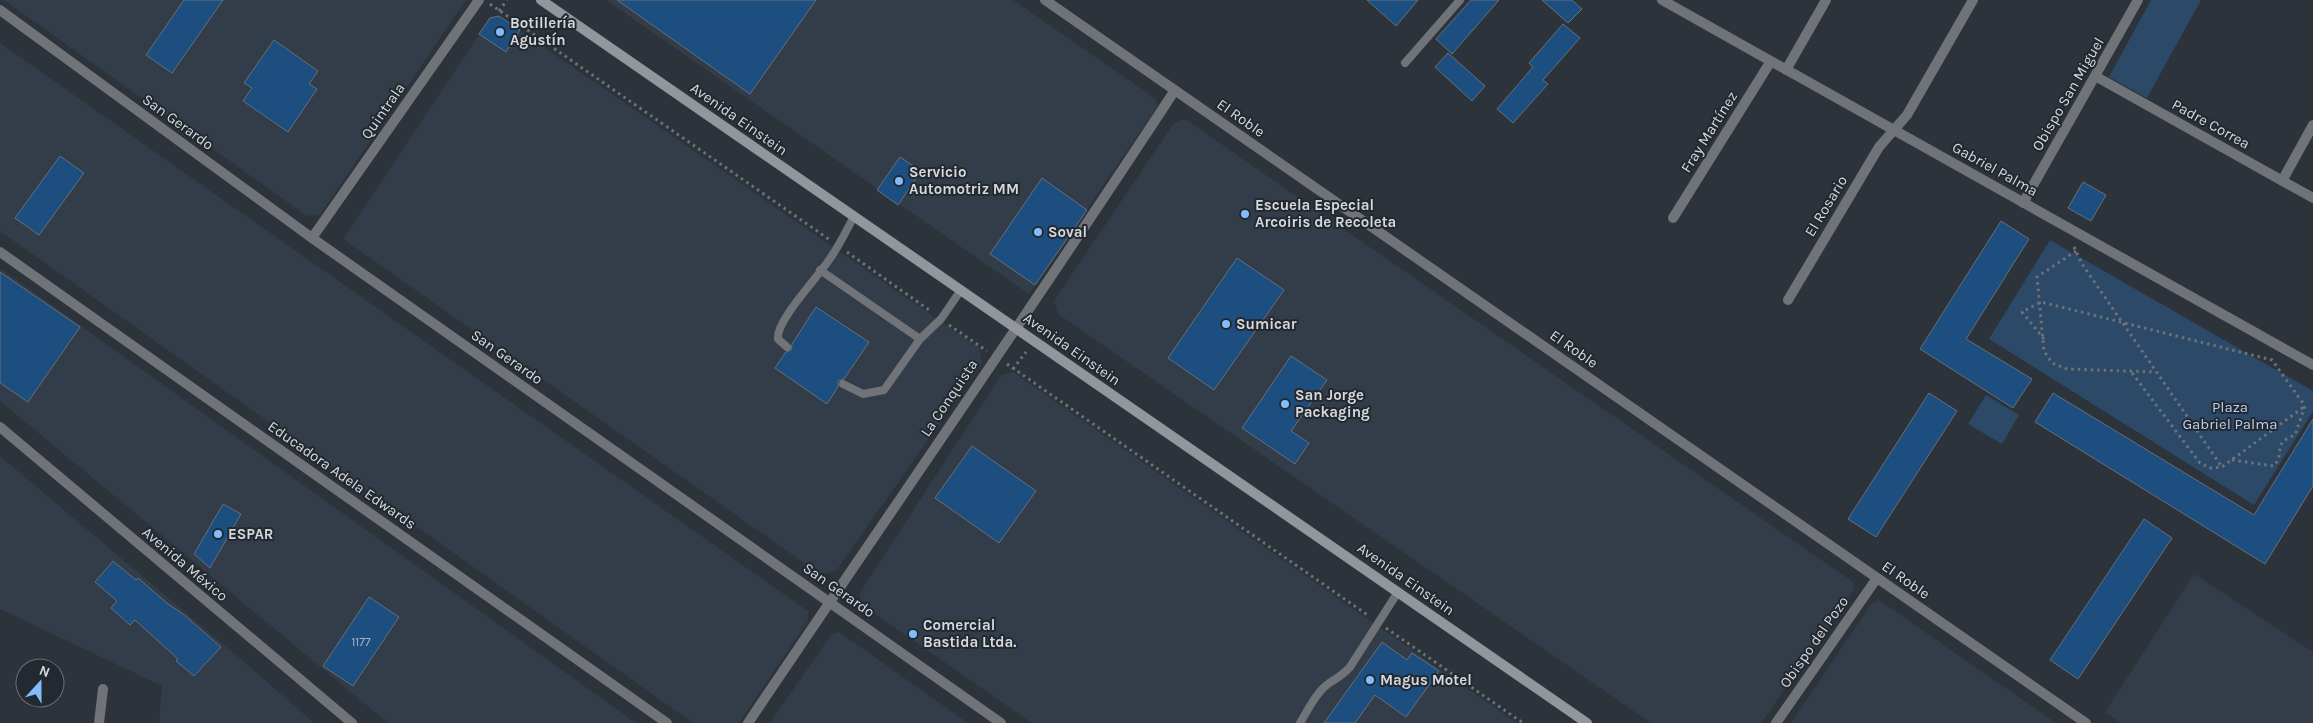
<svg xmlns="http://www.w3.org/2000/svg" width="2313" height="723" font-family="Karla,sans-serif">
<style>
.built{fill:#323d49}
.green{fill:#2c4968}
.building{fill:#1d4e80;stroke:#686f77}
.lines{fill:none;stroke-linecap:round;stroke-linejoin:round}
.path{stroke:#6d7278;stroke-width:3;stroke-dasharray:2.5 4;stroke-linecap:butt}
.service{stroke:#707377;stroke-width:8}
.minor{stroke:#707377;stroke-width:10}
.tertiary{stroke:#707377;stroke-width:10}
.secondary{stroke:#92979d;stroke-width:10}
.poi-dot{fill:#83bcfb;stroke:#232930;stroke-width:2}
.labels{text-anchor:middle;stroke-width:4;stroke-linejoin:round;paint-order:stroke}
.number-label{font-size:12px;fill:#a7b6c6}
.poi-label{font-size:15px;font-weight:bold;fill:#d5d9dd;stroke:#232930;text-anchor:start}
.street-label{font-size:15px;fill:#d5d9dd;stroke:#232930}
.park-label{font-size:15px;fill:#b7d2f1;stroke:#232930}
</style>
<rect width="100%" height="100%" fill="#2d333a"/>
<path class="built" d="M 4,0 L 466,0 L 320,215 L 307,216 Z
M 606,0 L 1013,0 L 1156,99 L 1157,107 L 1029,294 Z
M 499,16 L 979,348 L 982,363 L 836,571 L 820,574 L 343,239 L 490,18 Z
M 0,43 L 808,611 L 808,621 L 739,723 L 693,723 L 0,231 Z
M 1185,119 L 1853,582 L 1855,588 L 1761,723 L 1651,723 L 1058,314 L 1054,301 L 1174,123 Z
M 0,268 L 636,723 L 388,723 L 0,401 Z
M 1013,372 L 1517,723 L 1032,723 L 862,605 L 859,594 L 1001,375 Z
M 0,456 L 243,661 L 314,723 L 159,723 L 162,686 L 0,609 Z
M 2194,574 L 2313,652 L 2313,723 L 2121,723 L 2105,712 Z
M 1879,600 L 2056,723 L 1791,723 L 1872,603 Z
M 839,632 L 968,723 L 770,723 L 831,635 Z"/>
<path class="green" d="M 2151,0 L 2201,0 L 2147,98 L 2109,77 Z
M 2050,240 L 2313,391 L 2313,411 L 2254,505 L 1989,339 Z
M 1986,395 L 2019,415 L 2002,444 L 1968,424 Z"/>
<path class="building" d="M 184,0 L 223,0 L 172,73 L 146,55 Z
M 617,0 L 816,0 L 750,94 Z
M 1367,0 L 1418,0 L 1396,26 Z
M 1471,0 L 1499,0 L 1452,54 L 1436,39 Z
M 1542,0 L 1572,0 L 1582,9 L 1568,23 Z
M 499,16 L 520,30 L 506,52 L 479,34 L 490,18 Z
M 1563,24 L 1580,38 L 1543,80 L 1548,84 L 1513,123 L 1497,109 L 1533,67 L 1529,63 Z
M 274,40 L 318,71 L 309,84 L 317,89 L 288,132 L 243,101 L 252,88 L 244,83 Z
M 1448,53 L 1485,86 L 1472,101 L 1435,67 Z
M 60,156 L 84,173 L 39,235 L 15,218 Z
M 900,157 L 921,171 L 898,205 L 877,190 Z
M 1042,178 L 1087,210 L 1035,285 L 990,254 Z
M 2083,182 L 2106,195 L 2091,221 L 2068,208 Z
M 2001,221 L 2029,239 L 1966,339 L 2032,379 L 2013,408 L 1920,349 Z
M 1237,258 L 1284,290 L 1214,390 L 1168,358 Z
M 0,272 L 80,327 L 28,402 L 0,383 Z
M 816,307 L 869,342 L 844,379 L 838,381 L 838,387 L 827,404 L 775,368 L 786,352 L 791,350 L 792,344 Z
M 1291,356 L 1327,380 L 1291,431 L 1309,443 L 1295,464 L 1242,428 Z
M 1929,393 L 1957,411 L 1876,537 L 1848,519 Z
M 2053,393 L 2254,515 L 2313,419 L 2313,486 L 2265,564 L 2035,422 Z
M 972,446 L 1036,491 L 999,543 L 935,498 Z
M 223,504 L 241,514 L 210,568 L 194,554 Z
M 2144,519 L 2172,538 L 2078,679 L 2050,660 Z
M 113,561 L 136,580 L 138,578 L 168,604 L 183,614 L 221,647 L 194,676 L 176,661 L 178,659 L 135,620 L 130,625 L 111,608 L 117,601 L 95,582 Z
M 369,597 L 399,617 L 353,686 L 323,666 Z
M 1382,642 L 1407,660 L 1412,653 L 1439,671 L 1406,717 L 1375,695 L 1355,723 L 1324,723 Z"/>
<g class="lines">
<path class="path" d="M 490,4 L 830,240
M 499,11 L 507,0
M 2074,247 L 2082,264 L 2222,467
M 2076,251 L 2037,277 L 2044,351 L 2052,363 L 2067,369 L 2156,372
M 847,252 L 932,312
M 949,325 L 987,351
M 2044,339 L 2022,312 L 2041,302 L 2272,360 L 2305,406
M 1007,364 L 1369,616
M 1013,369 L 1026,352
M 2132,373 L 2200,463 L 2210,468 L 2222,467 L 2305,406
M 2232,460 L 2274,466 C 2286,451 2271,444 2295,435 L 2305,406
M 1386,628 L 1523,723"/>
<path class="service" d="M 1405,63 L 1460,0
M 820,270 L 920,339
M 787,347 L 778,339 C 775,321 821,274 831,257 C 840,244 847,230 854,216
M 843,384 L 863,394 L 884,390 L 920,339 L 941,319 L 961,290
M 1300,723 C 1308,710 1316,693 1328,684 C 1337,678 1343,675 1350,667 L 1398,592"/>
<path class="minor" d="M 1045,0 L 2086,723
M 1662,0 L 2313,365
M 0,10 L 312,238 L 1001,723
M 1786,70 L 1826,0
M 2095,76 L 2313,198
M 2282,181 L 2313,125
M 2023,203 L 2138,0
M 1673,218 L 1771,61
M 312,238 L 479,0
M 0,252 L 667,723
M 1788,300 L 1879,147 L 1907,115 L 1973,0
M 99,723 L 103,689
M 748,723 C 890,512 1036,303 1175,90
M 1776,723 L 1877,578"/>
<path class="tertiary" d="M 0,427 L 352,723"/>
<path class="secondary" d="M 541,0 L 1587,723"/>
</g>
<g class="poi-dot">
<circle cx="500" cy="32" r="5"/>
<circle cx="899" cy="181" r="5"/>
<circle cx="1245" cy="214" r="5"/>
<circle cx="1038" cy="232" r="5"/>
<circle cx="1226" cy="324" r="5"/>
<circle cx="1285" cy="404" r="5"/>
<circle cx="218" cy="534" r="5"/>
<circle cx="913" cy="634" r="5"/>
<circle cx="1370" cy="680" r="5"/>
</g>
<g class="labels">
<g class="number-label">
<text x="361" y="646">1177</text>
</g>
<g class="poi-label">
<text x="510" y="28">Botillería<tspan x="510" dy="17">Agustín</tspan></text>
<text x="909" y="177">Servicio<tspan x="909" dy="17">Automotriz MM</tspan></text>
<text x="1255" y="210">Escuela Especial<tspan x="1255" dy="17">Arcoiris de Recoleta</tspan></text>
<text x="1048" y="237">Soval</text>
<text x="1236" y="329">Sumicar</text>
<text x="1295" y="400">San Jorge<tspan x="1295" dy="17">Packaging</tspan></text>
<text x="228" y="539">ESPAR</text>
<text x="923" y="630">Comercial<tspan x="923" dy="17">Bastida Ltda.</tspan></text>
<text x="1380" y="685">Magus Motel</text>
</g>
<g class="street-label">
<text transform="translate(2068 94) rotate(-60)" y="5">Obispo San Miguel</text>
<text transform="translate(383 111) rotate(-55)" y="5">Quintrala</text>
<text transform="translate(1241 118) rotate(35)" y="5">El Roble</text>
<text transform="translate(739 119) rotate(35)" y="5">Avenida Einstein</text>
<text transform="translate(178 122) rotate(36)" y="5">San Gerardo</text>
<text transform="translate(2211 124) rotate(29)" y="5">Padre Correa</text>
<text transform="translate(1709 132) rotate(-58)" y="5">Fray Martínez</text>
<text transform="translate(1995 169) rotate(29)" y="5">Gabriel Palma</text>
<text transform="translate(1826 206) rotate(-59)" y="5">El Rosario</text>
<text transform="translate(1072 349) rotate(35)" y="5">Avenida Einstein</text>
<text transform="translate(1574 349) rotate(35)" y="5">El Roble</text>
<text transform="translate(507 357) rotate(35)" y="5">San Gerardo</text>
<text transform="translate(949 398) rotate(-56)" y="5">La Conquista</text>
<text transform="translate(342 475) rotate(35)" y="5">Educadora Adela Edwards</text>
<text transform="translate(185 564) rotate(40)" y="5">Avenida México</text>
<text transform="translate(1406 579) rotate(35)" y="5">Avenida Einstein</text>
<text transform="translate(1906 580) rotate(35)" y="5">El Roble</text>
<text transform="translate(839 590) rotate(35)" y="5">San Gerardo</text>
<text transform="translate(1814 642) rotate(-55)" y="5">Obispo del Pozo</text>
</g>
<g class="park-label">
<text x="2230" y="412">Plaza<tspan x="2230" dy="17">Gabriel Palma</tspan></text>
</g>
</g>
<g transform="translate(40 683) rotate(21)"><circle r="24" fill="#232930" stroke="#6a6f75"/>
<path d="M0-4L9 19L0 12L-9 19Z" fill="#83bcfb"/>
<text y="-8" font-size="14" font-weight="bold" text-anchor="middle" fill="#d5d9dd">N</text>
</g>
</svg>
